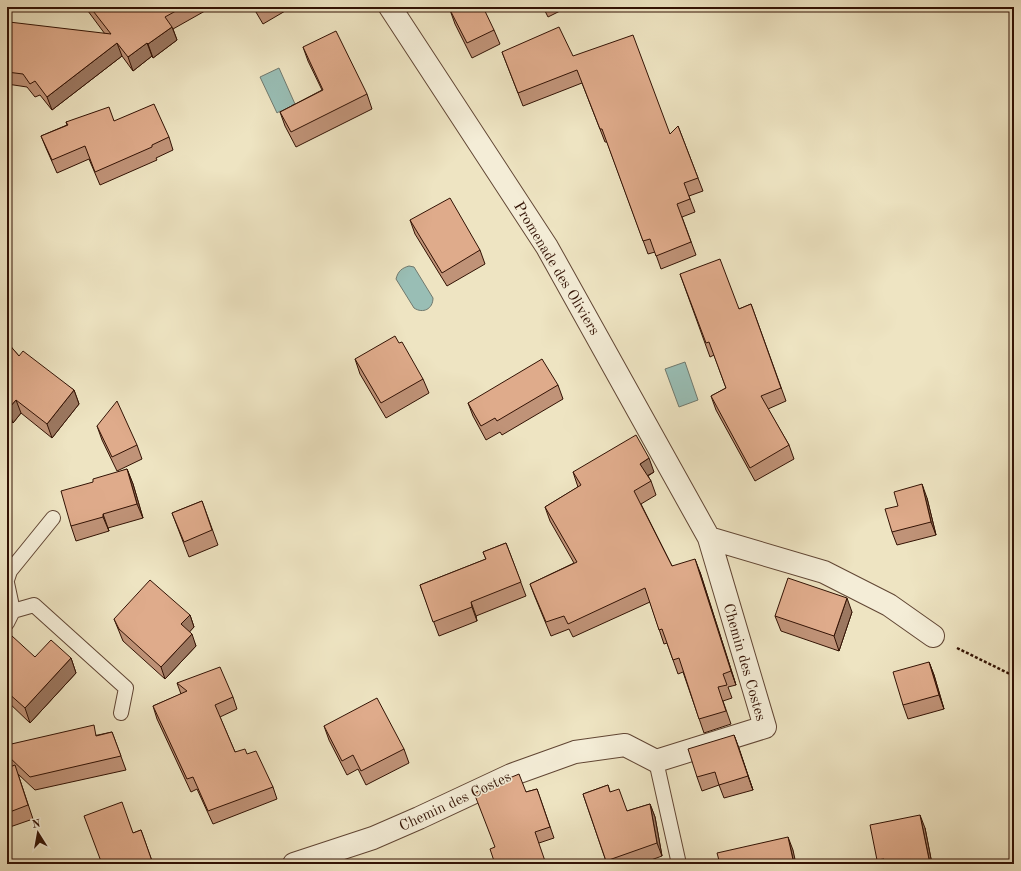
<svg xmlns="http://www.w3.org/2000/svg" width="1021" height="871" font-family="'Old Standard TT',serif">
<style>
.water{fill:#99beb5;stroke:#70796e}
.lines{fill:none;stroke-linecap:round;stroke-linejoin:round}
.lane-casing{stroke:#614634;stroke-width:16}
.street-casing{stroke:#614634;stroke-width:24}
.path{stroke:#321204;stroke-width:2.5;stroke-dasharray:3 2;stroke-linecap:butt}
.lane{stroke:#f4edd7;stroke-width:14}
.street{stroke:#f4edd7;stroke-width:22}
.wall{fill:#c09378;stroke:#321204}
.shaded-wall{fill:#9c7861;stroke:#321204}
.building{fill:#dfab8b;stroke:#321204}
.labels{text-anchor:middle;stroke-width:3;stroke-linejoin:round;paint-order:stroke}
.street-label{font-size:15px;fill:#321204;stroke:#f4edd7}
</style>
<rect width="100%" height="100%" fill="#eee4c2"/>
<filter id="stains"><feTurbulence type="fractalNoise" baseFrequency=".005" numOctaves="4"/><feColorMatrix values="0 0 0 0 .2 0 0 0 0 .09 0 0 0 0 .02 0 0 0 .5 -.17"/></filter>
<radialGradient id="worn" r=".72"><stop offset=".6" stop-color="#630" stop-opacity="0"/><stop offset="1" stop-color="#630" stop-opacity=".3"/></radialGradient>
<path class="water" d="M 279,68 L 295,104 L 292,105 L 292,110 L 284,114 L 280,111 L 277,113 L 260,77 Z
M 409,266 L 414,267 L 433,298 C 433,309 423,314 414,308 L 396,279 C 398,271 402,268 409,266 Z
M 685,362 L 698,400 L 679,407 L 665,369 Z"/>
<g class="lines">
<defs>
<path id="lane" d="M 7,580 L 10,571 L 53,518
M 7,583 L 13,611 L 7,623
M 13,611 L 34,605 L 126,688 L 121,713
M 656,761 L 679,864"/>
<path id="street" d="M 390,7 L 547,247 L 709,538
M 294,864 L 373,838 L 419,818 L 511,775 L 575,752 L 625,745 L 656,761 L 765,727 L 709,538 L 824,572 L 889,605 L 933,636"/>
</defs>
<use href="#lane" class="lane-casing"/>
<use href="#street" class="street-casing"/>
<path class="path" d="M 957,648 L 1014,676"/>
<use href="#lane" class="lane"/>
<use href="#street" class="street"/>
</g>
<path class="wall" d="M 85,7 L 212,7 L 173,29 L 177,40 L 153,58 L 152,56 L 133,71 L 122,56 L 52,110 L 40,95 L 35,97 L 27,87 L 7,84 L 7,35 L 105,34 Z
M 253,7 L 292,7 L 263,24 Z
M 543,7 L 568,7 L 548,17 Z
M 450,10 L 494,30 L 500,44 L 472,58 L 455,24 Z
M 303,47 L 367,94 L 372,109 L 296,147 L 285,126 L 280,112 L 322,90 L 308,61 Z
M 502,52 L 573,56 L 670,134 L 678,126 L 703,191 L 689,196 L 695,212 L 682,217 L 696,255 L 661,269 L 655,252 L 648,254 L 607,142 L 605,142 L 582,83 L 523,106 Z
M 114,121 L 169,137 L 173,150 L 156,158 L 157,160 L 100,185 L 89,159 L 57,173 L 46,148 L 41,136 L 67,125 L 66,122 Z
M 410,220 L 480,250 L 485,264 L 447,286 L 415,234 Z
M 680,274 L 739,309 L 751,304 L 786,401 L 768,409 L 789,445 L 794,459 L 755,481 L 716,410 L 711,396 L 726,388 L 714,355 L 710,357 Z
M 7,342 L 19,356 L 74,390 L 79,404 L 52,438 L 21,413 L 13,423 L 7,418 Z
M 355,359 L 423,379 L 429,393 L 386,418 L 360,374 Z
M 558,385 L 563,399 L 502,435 L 500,432 L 486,440 L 473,416 L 468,403 Z
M 97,426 L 137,445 L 142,459 L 117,471 L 102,440 Z
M 127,469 L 133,484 L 143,518 L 108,528 L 109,531 L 76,541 L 71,526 L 93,482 Z
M 573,472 L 654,472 L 648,476 L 651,481 L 656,495 L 641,504 L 672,566 L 700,572 L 736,685 L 728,687 L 732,698 L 723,701 L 731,724 L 704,733 L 683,672 L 678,674 L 667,643 L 664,644 L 650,602 L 573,637 L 569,629 L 551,636 L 535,597 L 530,584 L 574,563 L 550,521 L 545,507 L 578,487 Z
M 927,498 L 936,535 L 897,545 L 892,532 Z
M 202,501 L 218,545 L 189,557 L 172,513 Z
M 506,543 L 526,596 L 476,616 L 477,621 L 439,636 L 420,585 L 486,559 L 483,552 Z
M 852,612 L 839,651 L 781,631 L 775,616 Z
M 190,615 L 194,627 L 189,632 L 196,646 L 165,679 L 123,641 L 114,619 Z
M 7,642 L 35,657 L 71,658 L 76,673 L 30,723 L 7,701 Z
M 929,662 L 934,675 L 944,709 L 908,719 L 903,705 Z
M 177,683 L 233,697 L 237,709 L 220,717 L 235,752 L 247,754 L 273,787 L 277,799 L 213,824 L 197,789 L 191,792 L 157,719 L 153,706 L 181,694 Z
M 324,726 L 404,749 L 409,763 L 366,785 L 358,769 L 347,775 L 329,740 Z
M 112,732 L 126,770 L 35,790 L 18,774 L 33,819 L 7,828 L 7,768 L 10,766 L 7,764 L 7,745 L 98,735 Z
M 734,735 L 753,790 L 724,798 L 719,785 L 702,791 L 697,777 Z
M 608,785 L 610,792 L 627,811 L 650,804 L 655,817 L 662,856 L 640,864 L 607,864 L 583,794 Z
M 537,789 L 554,838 L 539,843 L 495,847 L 526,792 Z
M 925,828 L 932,864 L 878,864 L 877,860 Z
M 141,830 L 153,864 L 102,864 L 133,833 Z"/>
<path class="shaded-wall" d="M 172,27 L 177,40 L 153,58 L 148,44 Z
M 117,43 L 122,56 L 52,110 L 47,97 Z
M 147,43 L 152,56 L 133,71 L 128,57 Z
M 74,390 L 79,404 L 52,438 L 47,424 Z
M 16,400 L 21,413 L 13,423 L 8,409 Z
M 649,458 L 654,472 L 645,477 L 640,464 Z
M 127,469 L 133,484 L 143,518 L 137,504 Z
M 922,484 L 927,498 L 936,535 L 931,522 Z
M 103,514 L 108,528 L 109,531 L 103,517 Z
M 695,559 L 700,572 L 736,685 L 731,671 Z
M 847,598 L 852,612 L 839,651 L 834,636 Z
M 471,602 L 476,616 L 477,621 L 472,607 Z
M 190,615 L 194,627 L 186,636 L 181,624 Z
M 192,634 L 196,646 L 165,679 L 161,667 Z
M 71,658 L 76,673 L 30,723 L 25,708 Z
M 929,662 L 934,675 L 944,709 L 939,695 Z
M 734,735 L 739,748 L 753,790 L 748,776 Z
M 650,804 L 655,817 L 662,856 L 657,843 Z
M 920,815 L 925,828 L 932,864 L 930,864 Z
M 788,837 L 793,850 L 796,864 L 794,864 Z"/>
<path class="building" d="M 90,7 L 183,7 L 165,17 L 172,27 L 148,44 L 147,43 L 128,57 L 117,43 L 47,97 L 35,81 L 30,84 L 23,74 L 7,72 L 7,35 L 9,22 L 111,34 Z
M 256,7 L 264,7 L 258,10 Z
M 455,7 L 483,7 L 494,30 L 467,43 L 450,10 Z
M 559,27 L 573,56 L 633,35 L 670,134 L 678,126 L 698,178 L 684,183 L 690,199 L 677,204 L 691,242 L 656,256 L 650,239 L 643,241 L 602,129 L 600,129 L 577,70 L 518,93 L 502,52 Z
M 336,31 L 367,94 L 291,132 L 280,112 L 323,90 L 303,47 Z
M 154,104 L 169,137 L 152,145 L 152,147 L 95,172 L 85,146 L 52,160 L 41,136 L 68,125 L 66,122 L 109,107 L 114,121 Z
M 450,198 L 480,250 L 442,273 L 410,220 Z
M 720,259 L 739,309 L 751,304 L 781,388 L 761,396 L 789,445 L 750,468 L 711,396 L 726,388 L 709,342 L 706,343 L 680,274 Z
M 395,336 L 399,343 L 402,342 L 423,379 L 381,403 L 355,359 Z
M 7,342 L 19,356 L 23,351 L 74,390 L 47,424 L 16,400 L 8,409 L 7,408 Z
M 542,359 L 558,385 L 497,421 L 495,418 L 481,426 L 468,403 Z
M 117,401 L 137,445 L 112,457 L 97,426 Z
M 636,435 L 649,458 L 640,464 L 651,481 L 634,491 L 672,566 L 695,559 L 731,671 L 723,674 L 727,685 L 718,687 L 726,711 L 699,719 L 679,658 L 673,660 L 662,629 L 659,630 L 645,588 L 568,624 L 564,616 L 546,622 L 530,584 L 577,562 L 545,507 L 581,485 L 573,472 Z
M 127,469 L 137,504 L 103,514 L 103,517 L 71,526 L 61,491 L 93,482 L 93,479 Z
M 922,484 L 931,522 L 892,532 L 885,509 L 898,506 L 894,492 Z
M 202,501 L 212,530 L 184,542 L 172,513 Z
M 506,543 L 521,582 L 471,602 L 472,607 L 433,622 L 420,585 L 486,559 L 483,552 Z
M 788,578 L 847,598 L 834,636 L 775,616 Z
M 150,580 L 190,615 L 181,624 L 192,634 L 161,667 L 119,629 L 114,619 Z
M 12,636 L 35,657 L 51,640 L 71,658 L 25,708 L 7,692 L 7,642 Z
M 929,662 L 939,695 L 903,705 L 893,672 Z
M 220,667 L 233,697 L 215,705 L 235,752 L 245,749 L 247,754 L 256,751 L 273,787 L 208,811 L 193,777 L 187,779 L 153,706 L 187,691 L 177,683 Z
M 377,698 L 404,749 L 361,771 L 353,755 L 342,761 L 324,726 Z
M 94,725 L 96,736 L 112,732 L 121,756 L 30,777 L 7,755 L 7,745 Z
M 734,735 L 748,776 L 719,785 L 715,772 L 697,777 L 688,749 Z
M 15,765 L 28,805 L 7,813 L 7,768 Z
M 519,774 L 526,792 L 537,789 L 550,827 L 535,832 L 546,864 L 495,864 L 490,849 L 495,847 L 474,793 Z
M 608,785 L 610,792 L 619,789 L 627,811 L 650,804 L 657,843 L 606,861 L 583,794 Z
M 122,802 L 133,833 L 141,830 L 152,861 L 144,864 L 102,864 L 84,816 Z
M 920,815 L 930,864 L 885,864 L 884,859 L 877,860 L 870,825 Z
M 788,837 L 794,864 L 720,864 L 717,853 Z"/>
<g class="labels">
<g class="street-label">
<text transform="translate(557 268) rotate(59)" y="5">Promenade des Oliviers</text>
<text transform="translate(745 662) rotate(74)" y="5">Chemin des Costes</text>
<text transform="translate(455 801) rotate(-25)" y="5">Chemin des Costes</text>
</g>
</g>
<rect width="1021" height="871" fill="none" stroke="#eee4c2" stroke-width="24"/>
<rect x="8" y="8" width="1005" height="855" fill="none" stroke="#321204" stroke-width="2"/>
<rect x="12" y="12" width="997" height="847" fill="none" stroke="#321204"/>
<g transform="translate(38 833) rotate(349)" stroke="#f4edd7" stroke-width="3" paint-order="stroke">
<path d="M0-3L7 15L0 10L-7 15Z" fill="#321204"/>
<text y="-6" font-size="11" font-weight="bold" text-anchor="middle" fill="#321204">N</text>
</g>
<rect width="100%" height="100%" filter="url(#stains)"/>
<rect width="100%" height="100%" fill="url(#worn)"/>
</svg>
